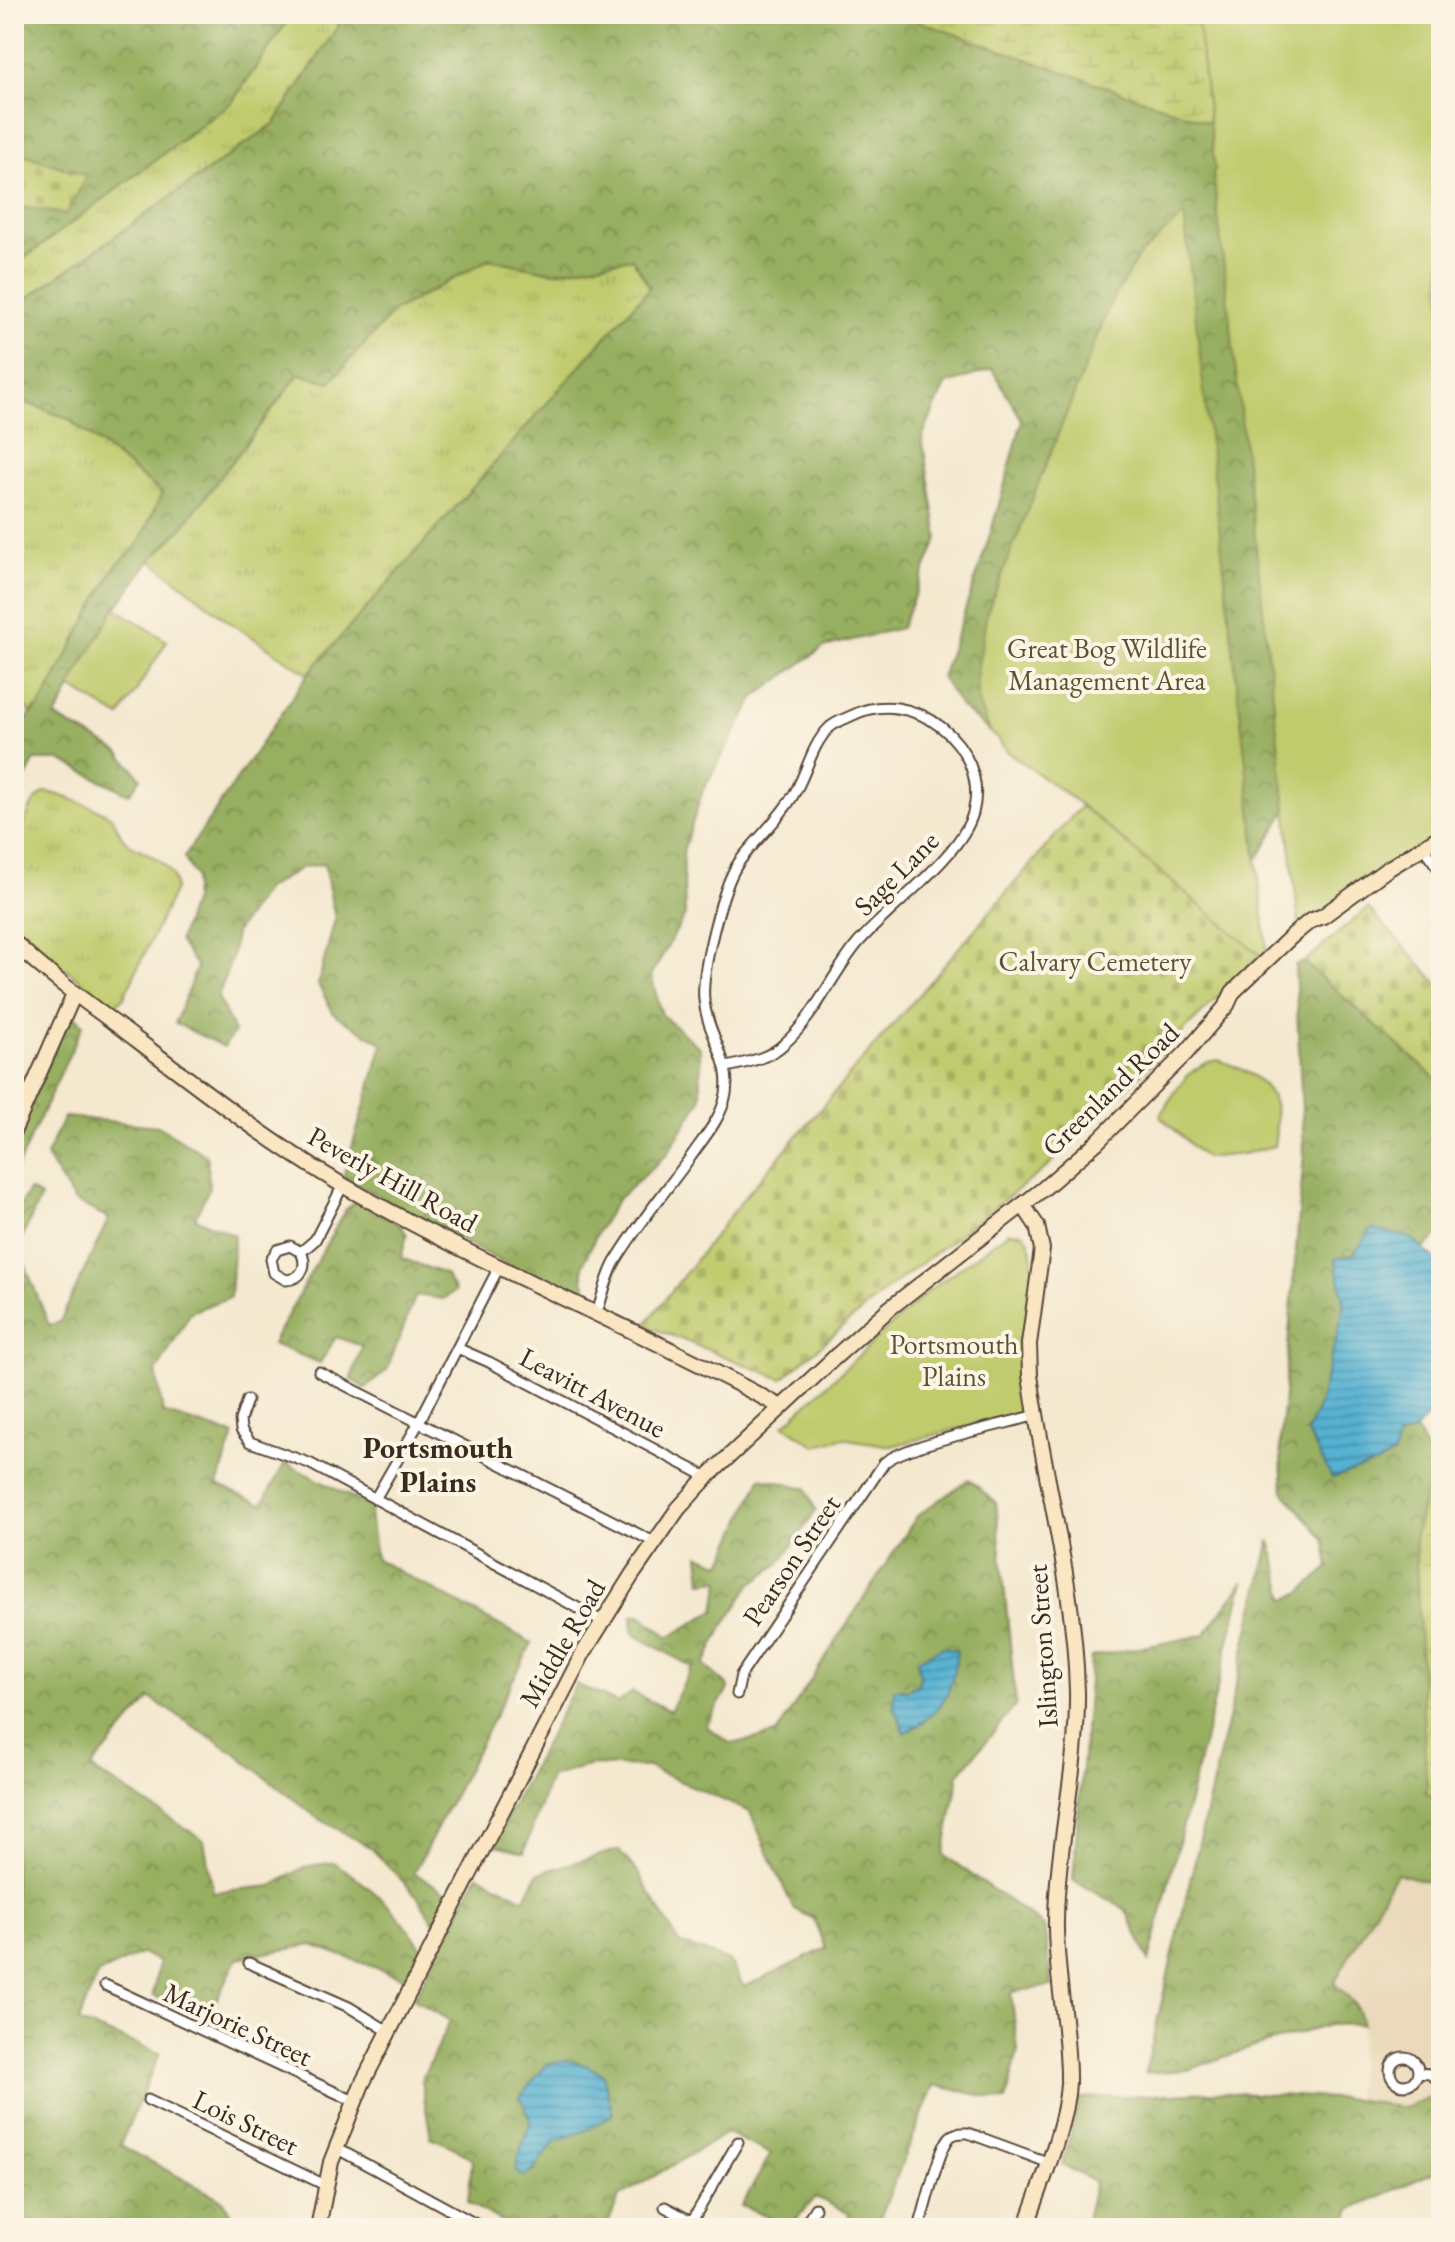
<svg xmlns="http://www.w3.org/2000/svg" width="1455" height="2242" font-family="'EB Garamond',serif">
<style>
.built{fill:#ead9ba}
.grass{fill:url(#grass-tufts);stroke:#7d7a46;stroke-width:2}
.forest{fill:url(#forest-crowns);stroke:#696c3f;stroke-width:2;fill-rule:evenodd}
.wetland{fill:url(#wetland-marsh);stroke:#7d7a46;stroke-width:2}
.cemetery{fill:url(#cemetery-stones);stroke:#7d7a46;stroke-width:2}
.park{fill:#bfcb6d;stroke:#7d7a46;stroke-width:2}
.water{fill:url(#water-rules);stroke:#486e78;stroke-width:2}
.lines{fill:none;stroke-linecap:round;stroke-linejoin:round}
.street-casing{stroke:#574639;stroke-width:13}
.secondary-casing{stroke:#574639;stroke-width:18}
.street{stroke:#fff;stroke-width:9}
.secondary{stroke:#fbe6c4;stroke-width:14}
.labels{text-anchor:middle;stroke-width:8;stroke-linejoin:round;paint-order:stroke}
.park-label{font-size:28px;fill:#5c5232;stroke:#fcf5e5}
.street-label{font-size:28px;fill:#3b2a1e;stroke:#fcf5e5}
.neighbourhood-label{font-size:30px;font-weight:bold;fill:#3b2a1e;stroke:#fcf5e5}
</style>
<defs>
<pattern id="grass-tufts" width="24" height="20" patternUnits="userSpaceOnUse" patternTransform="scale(2)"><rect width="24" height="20" fill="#bfcb6d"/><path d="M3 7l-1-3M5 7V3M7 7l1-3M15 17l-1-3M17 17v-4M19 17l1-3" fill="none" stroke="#a5ae5e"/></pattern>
<pattern id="forest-crowns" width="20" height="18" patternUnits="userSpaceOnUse" patternTransform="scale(2)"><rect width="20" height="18" fill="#97af60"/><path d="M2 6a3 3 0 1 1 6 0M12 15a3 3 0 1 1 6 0" fill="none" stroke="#7c8f4f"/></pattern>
<pattern id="wetland-marsh" width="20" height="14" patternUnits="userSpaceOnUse" patternTransform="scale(2)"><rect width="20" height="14" fill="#bfcb6d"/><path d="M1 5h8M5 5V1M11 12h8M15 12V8" fill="none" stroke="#a5ae5e"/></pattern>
<pattern id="cemetery-stones" width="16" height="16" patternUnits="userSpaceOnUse" patternTransform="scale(2)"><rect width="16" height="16" fill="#bfcb6d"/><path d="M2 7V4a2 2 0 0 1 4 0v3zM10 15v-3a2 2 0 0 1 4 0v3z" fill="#a5ae5e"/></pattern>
<pattern id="water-rules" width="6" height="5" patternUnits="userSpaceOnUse" patternTransform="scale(2)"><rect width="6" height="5" fill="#54b1d2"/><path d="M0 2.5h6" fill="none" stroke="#4790aa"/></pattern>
</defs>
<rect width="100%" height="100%" fill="#fcf5e5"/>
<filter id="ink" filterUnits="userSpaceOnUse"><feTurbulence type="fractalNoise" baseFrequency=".0125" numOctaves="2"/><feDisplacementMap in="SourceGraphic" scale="16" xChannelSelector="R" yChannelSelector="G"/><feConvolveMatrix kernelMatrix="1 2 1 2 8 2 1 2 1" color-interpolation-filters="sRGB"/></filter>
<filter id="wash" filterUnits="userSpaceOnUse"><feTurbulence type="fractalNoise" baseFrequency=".006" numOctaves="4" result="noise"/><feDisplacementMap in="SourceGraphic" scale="32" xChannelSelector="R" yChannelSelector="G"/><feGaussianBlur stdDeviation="1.8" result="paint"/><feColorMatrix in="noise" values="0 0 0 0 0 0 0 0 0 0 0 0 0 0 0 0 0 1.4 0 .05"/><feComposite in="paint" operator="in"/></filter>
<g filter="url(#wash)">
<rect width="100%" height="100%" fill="#f4e8cf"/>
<path class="built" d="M 1396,1873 L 1441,1885 L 1441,2106 L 1432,2095 L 1405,2108 L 1355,2099 L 1362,2024 L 1333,1983 Z"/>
<path class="grass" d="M 292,14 L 346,14 L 275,123 L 14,308 L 14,266 L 232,102 Z
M 632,258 L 650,287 L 308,674 L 228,621 L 151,560 L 180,530 L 299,374 L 330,382 L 394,311 L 489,259 L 553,272 Z
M 14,398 L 67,418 L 162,493 L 138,546 L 115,567 L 40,706 L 30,713 L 14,691 Z
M 45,792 C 55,792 103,810 111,817 C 118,824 118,836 128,843 C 146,854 176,863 175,889 L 124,997 L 116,1004 L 105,1000 L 40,948 L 14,924 L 14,844 L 33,803 Z"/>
<path class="forest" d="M 14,14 L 292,14 L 232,102 L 14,266 L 14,214 L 30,171 L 14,165 Z
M 346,14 L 898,14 L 1242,134 L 1373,663 L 1255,863 L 1001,741 L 960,706 L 941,677 C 973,592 1000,508 1022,420 L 992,369 L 945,385 L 922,437 L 938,538 L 901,628 L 824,647 L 755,697 L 703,790 L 683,852 L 685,915 L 651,976 L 662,1015 L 700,1048 L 701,1099 L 667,1154 L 617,1200 L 598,1231 L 583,1264 L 583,1280 L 591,1299 L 590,1305 L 537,1281 L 343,1177 L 383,1044 L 334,1014 L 318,984 L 335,919 L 324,864 L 303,867 L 266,889 L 235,933 L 232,957 L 218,997 L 234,1032 L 224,1047 L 175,1023 L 197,967 L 179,941 L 193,900 L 195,877 L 184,857 L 308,674 L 650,287 L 632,258 L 553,272 L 489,259 L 394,311 L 330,382 L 299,374 L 180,530 L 151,560 L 116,608 L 55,717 L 119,752 L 141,778 L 129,794 L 60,760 L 35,760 L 14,799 C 14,767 10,727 40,706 L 115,567 L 138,545 L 162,493 L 67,418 L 14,398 L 14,308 L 275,123 Z
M 1304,962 L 1439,1081 L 1441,1080 L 1441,1232 L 1422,1250 L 1411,1238 L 1336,1259 L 1345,1305 L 1318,1408 L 1307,1432 L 1398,1437 L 1416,1430 L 1440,1476 L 1425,1493 L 1415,1536 L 1427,1794 L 1441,1798 L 1441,1885 L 1396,1873 L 1334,1983 L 1356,2005 L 1362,2024 L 1329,2025 L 1250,2048 L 1188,2070 L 1145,2073 L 1270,1540 L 1286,1600 L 1301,1592 L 1329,1567 L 1324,1539 L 1283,1491 L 1280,1443 L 1304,1154 L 1295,965 Z
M 75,1016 L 83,1025 L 14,1174 L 14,1141 L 67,1019 Z
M 64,1117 L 158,1126 L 207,1156 L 209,1188 L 195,1218 L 234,1235 L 230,1297 L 191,1312 L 156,1372 L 163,1413 L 234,1435 L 217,1485 L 262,1504 L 285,1463 L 369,1506 L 376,1559 L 532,1643 L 414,1873 L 450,1894 L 435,1924 L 417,1896 L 371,1848 L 316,1817 L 238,1755 L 150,1698 L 91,1768 L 204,1840 L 213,1892 L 272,1886 L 304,1867 L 334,1862 C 375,1890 394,1907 422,1948 L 407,1979 L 312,1945 L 238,1958 L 205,2022 L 153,1995 L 159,1962 L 142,1953 L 98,1974 L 78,2022 L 160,2053 L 120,2145 L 224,2201 L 237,2228 L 14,2228 L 14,1212 L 17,1212 L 29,1190 L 41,1197 L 20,1242 L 24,1262 L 49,1325 L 60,1322 L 109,1218 L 74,1201 L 46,1156 Z
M 357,1201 L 401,1225 L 407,1235 L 401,1258 L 445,1274 L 455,1291 L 443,1299 L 416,1295 L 387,1370 L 365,1389 L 351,1379 L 362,1346 L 336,1337 L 320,1363 L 272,1344 L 345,1210 Z
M 761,1478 L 806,1488 L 816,1511 L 780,1563 L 751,1584 L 722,1629 L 704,1665 L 729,1687 L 706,1726 L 731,1744 L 776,1734 L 917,1516 L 969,1479 L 996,1503 L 1016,1705 L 959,1774 L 944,1855 L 1044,1926 L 1052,1986 L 1011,1992 L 1018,2051 L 1006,2101 L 934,2085 L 876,2228 L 843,2228 L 850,2214 L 816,2197 L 790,2226 L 741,2206 L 771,2154 L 727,2133 L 619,2197 L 606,2228 L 558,2228 L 552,2219 L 542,2228 L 515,2228 L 468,2203 L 472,2160 L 455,2148 L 431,2137 L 421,2081 L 450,2021 L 414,1999 L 478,1874 L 524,1899 L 538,1873 L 618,1850 L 637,1871 L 679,1943 L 729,1961 L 744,1987 L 826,1948 L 814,1919 L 793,1908 L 750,1812 L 648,1767 L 591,1765 L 550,1777 L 524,1852 L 493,1844 L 576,1684 L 618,1703 L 632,1692 L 670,1711 L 692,1667 L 633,1634 L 632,1616 L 640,1615 L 669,1637 L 715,1610 L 720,1580 L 702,1582 L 699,1555 L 722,1564 ZM 920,1675 L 925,1721 L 906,1732 L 894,1707 L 894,1689 L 907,1690 L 918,1685 ZM 531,2120 L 589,2129 L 555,2141 L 533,2171 Z
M 1244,1581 L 1149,1961 L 1126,1910 L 1073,1880 L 1091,1657 L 1204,1635 Z
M 1212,2092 L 1355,2099 L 1405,2108 L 1433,2095 L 1441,2106 L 1441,2169 L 1351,2209 L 1346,2223 L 1361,2228 L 1084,2228 L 1095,2182 L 1062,2165 L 1080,2098 Z"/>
<path class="wetland" d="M 898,14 L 1441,14 L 1242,134 Z
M 1441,1476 L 1441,1798 L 1427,1794 L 1415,1536 L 1425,1493 Z"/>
<path class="cemetery" d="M 14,151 L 87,176 L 66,214 L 14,206 Z
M 1081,806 L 1266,949 L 1046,1168 L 880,1295 L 782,1379 L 645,1325 L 748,1193 Z
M 1368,908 L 1441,987 L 1439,1081 L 1304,962 Z"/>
<path class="park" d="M 1197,14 L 1441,14 L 1441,841 L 1300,932 L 1213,172 L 1215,170 Z
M 1184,215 L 1267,951 L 1262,957 L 1081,805 L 1008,752 L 990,731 L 979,706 L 976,678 L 987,612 L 1111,302 L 1138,257 Z
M 115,608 L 167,641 L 120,717 L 70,687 Z
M 1218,1060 C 1267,1077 1283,1094 1274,1146 L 1243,1154 L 1205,1158 L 1160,1116 C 1173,1094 1190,1063 1218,1060 Z
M 1009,1232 L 1024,1233 C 1047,1263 1021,1325 1022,1362 C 1022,1379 1029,1394 1026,1411 L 892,1446 L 841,1438 L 816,1446 L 784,1425 L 927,1292 Z"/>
<path class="water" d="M 1372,1229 L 1411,1238 L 1441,1265 L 1441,1402 L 1416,1430 L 1398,1437 L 1394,1454 L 1377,1464 L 1332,1478 L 1307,1432 L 1318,1408 L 1345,1305 L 1335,1259 L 1353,1255 Z
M 943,1647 L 957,1651 C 952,1694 944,1711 905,1733 L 894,1707 L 894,1689 L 907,1690 L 918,1685 L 920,1675 L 917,1660 Z
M 565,2060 L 585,2065 L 603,2074 L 613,2114 L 589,2129 L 555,2141 L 533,2171 L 524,2177 L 517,2172 L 517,2161 L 531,2120 L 520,2097 L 547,2064 Z"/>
</g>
<g filter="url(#ink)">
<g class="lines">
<defs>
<path id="street" d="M 1423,847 L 1441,872
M 301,1252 L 290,1246 L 277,1250 L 271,1259 L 274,1273 L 286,1280 C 302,1279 308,1266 301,1252 L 315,1240 L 343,1185
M 596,1315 C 602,1299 606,1278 615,1262 C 637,1225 666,1191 692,1155 C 703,1139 718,1122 724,1102 C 736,1064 707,1037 704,1000 C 701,972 722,886 739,862 C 756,839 780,819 794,794 C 807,773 811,746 829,728 C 834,723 844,719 851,716 C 912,684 991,746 973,813 C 961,856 889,907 858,943 C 832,974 815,1017 784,1044 C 768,1059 748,1062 727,1067
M 457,1348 L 489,1362 L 707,1477
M 319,1372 L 654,1542
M 247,1400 L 240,1420 L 241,1430 L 250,1442 L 309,1463 L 602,1621
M 375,1499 L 418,1424 L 499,1267
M 737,1694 L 741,1675 L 884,1463 C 903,1445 1006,1424 1037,1415
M 249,1963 L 349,2007 L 388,2031
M 105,1985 L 354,2101
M1390 2071a14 14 0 1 1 28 0a14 14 0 1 1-28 0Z
M 1418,2073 L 1430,2074 L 1441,2082
M 148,2100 L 325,2185
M 336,2148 L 483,2228
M 665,2207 L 704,2228
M 692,2221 L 738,2142
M 803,2228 L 815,2208
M 919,2228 C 925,2209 938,2150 950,2137 C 955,2132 962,2133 968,2133 L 1047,2162"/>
<path id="secondary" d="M 14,942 C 52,979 95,1008 137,1040 C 203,1090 268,1141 339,1183 C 482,1266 636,1327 781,1407
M 14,1130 L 74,994
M 1023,1205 L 1037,1226 L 1042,1249 L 1029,1344 L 1030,1375 C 1044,1481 1075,1584 1077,1692 C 1078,1769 1057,1843 1056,1920 C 1055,1974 1069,2029 1068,2083 C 1066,2126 1040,2186 1026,2228
M 318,2228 L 331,2162 L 362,2084 L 582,1655 L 632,1575 L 678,1509 L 707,1477 L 833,1359 L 890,1308 L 1043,1189 L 1097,1142 L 1186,1053 L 1227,1005 L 1233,992 L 1293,935 L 1310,921 L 1323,916 L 1386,870 L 1441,836"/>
</defs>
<use href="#street" class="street-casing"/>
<use href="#secondary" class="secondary-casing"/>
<use href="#street" class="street"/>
<use href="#secondary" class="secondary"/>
</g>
</g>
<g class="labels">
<g class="park-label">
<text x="1107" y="658">Great Bog Wildlife<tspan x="1107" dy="32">Management Area</tspan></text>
<text x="1095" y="971">Calvary Cemetery</text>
<text x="954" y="1354">Portsmouth<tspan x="954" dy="32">Plains</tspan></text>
</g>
<g class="street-label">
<text transform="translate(896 873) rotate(-45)" y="10">Sage Lane</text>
<text transform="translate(1110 1089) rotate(-44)" y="10">Greenland Road</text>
<text transform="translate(393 1179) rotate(29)" y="10">Peverly Hill Road</text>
<text transform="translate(593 1392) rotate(28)" y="10">Leavitt Avenue</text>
<text transform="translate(791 1560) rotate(-56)" y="10">Pearson Street</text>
<text transform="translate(562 1643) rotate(-60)" y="10">Middle Road</text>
<text transform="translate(1042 1646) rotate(-94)" y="10">Islington Street</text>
<text transform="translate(238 2024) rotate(25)" y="10">Marjorie Street</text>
<text transform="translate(246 2122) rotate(26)" y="10">Lois Street</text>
</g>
<g class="neighbourhood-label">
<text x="438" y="1458">Portsmouth<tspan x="438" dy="34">Plains</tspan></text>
</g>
</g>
<rect width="1455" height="2242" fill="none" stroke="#fcf5e5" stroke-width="48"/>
</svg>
